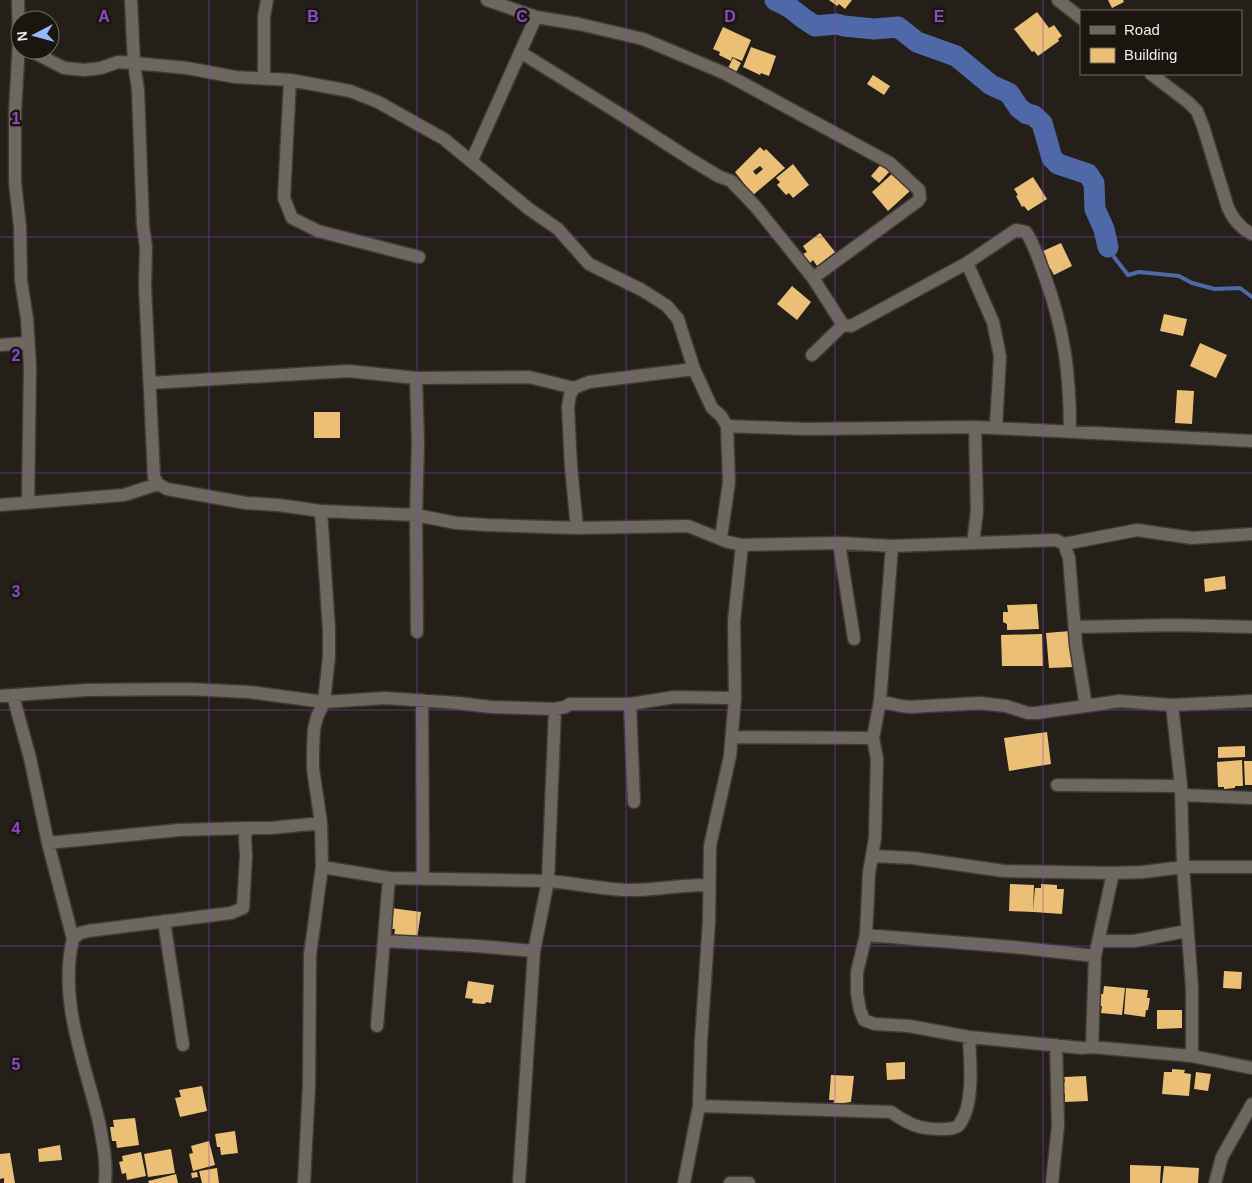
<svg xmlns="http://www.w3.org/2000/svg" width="1252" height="1183" font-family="Helvetica,sans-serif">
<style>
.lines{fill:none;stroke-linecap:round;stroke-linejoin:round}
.stream{stroke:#4f68a8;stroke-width:4}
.river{stroke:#4f68a8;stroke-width:21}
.building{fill:#ebc076;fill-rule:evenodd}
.minor-casing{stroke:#3e3b36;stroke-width:15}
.minor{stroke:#6d675f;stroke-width:12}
.grid{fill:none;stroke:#8c49c5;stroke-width:1;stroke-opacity:0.55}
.grid-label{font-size:16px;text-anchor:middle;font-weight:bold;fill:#8c49c5;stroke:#1a160f;stroke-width:5;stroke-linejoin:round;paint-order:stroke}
</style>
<rect width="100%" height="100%" fill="#241f18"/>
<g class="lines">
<path class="stream" d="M 1108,247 C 1113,258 1121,265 1128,275 L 1139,272 L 1179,276 L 1192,283 L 1215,289 L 1240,288 L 1252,297"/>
<path class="river" d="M 775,0 L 789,7 L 803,18 L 815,26 L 837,24 L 844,26 L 874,29 L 898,27 L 917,42 L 956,56 L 991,85 L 1009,93 L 1019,108 L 1027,114 L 1033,115 L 1042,123 L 1052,158 L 1058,164 L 1088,174 L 1094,183 L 1095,209 L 1104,229 L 1108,247"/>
</g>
<path class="building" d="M 829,0 L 852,0 L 845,9 L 839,4 L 837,6 Z
M 1108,0 L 1123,0 L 1124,2 L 1112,8 Z
M 1037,12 L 1049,28 L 1054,25 L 1062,36 L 1058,39 L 1059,41 L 1038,56 L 1034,51 L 1032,52 L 1014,29 Z
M 723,27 L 751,40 L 742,61 L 732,57 L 731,61 L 719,55 L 720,52 L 713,49 Z
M 751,47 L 776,56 L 769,76 L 761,73 L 760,75 L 743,67 Z
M 733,58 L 741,63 L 735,74 L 727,70 Z
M 873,75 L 890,86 L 884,95 L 867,84 Z
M 760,147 L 764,151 L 766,149 L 785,168 L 753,195 L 735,172 ZM 760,166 L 763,169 L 756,175 L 753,171 Z
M 883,162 L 891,170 L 879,183 L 871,176 Z
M 793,164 L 809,185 L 793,198 L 789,193 L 786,195 L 777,185 L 780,182 L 776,178 Z
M 894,172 L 910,191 L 888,211 L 872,192 Z
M 1033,177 L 1047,199 L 1028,211 L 1024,206 L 1022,207 L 1016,196 L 1018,195 L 1014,189 Z
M 820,233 L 835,252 L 817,266 L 813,260 L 810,263 L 803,254 L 807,252 L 803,246 Z
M 1061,243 L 1072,266 L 1054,275 L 1050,268 L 1048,269 L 1043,258 L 1046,257 L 1043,251 Z
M 792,286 L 811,302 L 797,320 L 777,304 Z
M 1164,314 L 1187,319 L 1183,336 L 1160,331 Z
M 1200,343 L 1227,355 L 1216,378 L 1190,366 Z
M 1177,390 L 1194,391 L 1192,424 L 1175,423 Z
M 314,412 L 340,412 L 340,438 L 314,438 Z
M 1225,576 L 1226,589 L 1205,592 L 1204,579 Z
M 1037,604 L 1039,629 L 1007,630 L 1007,624 L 1003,622 L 1003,612 L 1008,612 L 1007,605 Z
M 1070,631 L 1073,667 L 1049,668 L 1046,633 Z
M 1042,634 L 1043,666 L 1002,666 L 1001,635 Z
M 1047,732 L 1051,764 L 1009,771 L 1004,738 Z
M 1245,746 L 1245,757 L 1218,758 L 1218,747 Z
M 1242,760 L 1243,786 L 1235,786 L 1235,788 L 1224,789 L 1224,787 L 1218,787 L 1217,762 Z
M 1244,761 L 1252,761 L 1252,785 L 1245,785 Z
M 1010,884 L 1034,885 L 1033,912 L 1009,911 Z
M 1041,884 L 1057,885 L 1057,889 L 1064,889 L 1062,914 L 1033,912 L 1035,888 L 1041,888 Z
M 391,908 L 421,912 L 417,939 L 394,936 L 395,929 L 392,929 L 393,919 L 392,918 Z
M 1224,971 L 1242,972 L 1241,989 L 1223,988 Z
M 468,981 L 494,985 L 491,1003 L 487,1002 L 484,1004 L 472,1003 L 473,999 L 465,998 Z
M 1104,986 L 1125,988 L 1122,1015 L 1101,1013 L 1102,1006 L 1099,1006 L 1100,994 L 1103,994 Z
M 1126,988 L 1148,990 L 1147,998 L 1150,998 L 1148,1010 L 1146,1010 L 1145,1017 L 1124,1014 Z
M 1157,1010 L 1182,1010 L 1182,1028 L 1157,1029 Z
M 905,1062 L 905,1079 L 887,1080 L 886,1063 Z
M 1172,1069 L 1185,1070 L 1184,1073 L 1191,1074 L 1189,1096 L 1162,1094 L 1164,1072 L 1172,1072 Z
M 1196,1072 L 1211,1074 L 1208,1091 L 1194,1089 Z
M 831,1075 L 854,1076 L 851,1102 L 843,1103 L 841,1107 L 833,1105 L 834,1100 L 829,1100 Z
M 1086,1076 L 1088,1101 L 1065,1102 L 1065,1094 L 1061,1094 L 1060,1083 L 1065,1082 L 1064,1077 Z
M 202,1086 L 207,1111 L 180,1117 L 175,1098 L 181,1097 L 179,1090 Z
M 135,1118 L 139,1145 L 117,1148 L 116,1141 L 112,1141 L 110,1127 L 114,1127 L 113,1120 Z
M 235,1131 L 238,1153 L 221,1155 L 220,1147 L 217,1147 L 215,1134 Z
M 209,1141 L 215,1165 L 193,1171 L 189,1154 L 193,1153 L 191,1146 Z
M 60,1145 L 62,1160 L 39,1162 L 38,1149 Z
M 171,1149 L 175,1173 L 148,1177 L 144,1154 Z
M 141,1152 L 146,1176 L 127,1180 L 126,1173 L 122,1174 L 119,1162 L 123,1161 L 122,1156 Z
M 10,1153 L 15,1183 L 4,1183 L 4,1178 L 0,1179 L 0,1154 Z
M 1130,1165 L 1161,1166 L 1160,1183 L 1130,1183 Z
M 1164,1166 L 1199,1168 L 1198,1183 L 1162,1183 Z
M 217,1168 L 219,1183 L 202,1183 L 199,1171 Z
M 197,1172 L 198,1177 L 192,1178 L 191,1173 Z
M 176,1174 L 178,1183 L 149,1183 L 148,1181 Z"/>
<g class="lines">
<defs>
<path id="minor" d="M 18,0 L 19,41 L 15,113 L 15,182 L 20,227 L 21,280 L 27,319 L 30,366 L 28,503
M 131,0 L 134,63 L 138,90 L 143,226 L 146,247 L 145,286 L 154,477 L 158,484 L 167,489 L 246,503 L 278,505 L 321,511 L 329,630 L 329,657 L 324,702 L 317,717 L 314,729 L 313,749 L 313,769 L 321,823 L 322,867 L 310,955 L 309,1086 L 304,1183
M 487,0 L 536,17 L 579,24 L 643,39 L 724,73 L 890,163 L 919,190 L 920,198 L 918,201 L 813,278
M 1058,0 L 1081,18
M 29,50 L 64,68 L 84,70 L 101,68 L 118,62 L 134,63 L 187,68 L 235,77 L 290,80 L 350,91 L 378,102 L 444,139 L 529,209 L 558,229 L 589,264 L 642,290 L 667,306 L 678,319 L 694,369 L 712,408 L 721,416 L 727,426 L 729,482 L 721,538
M 520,52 L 625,117 L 690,159 L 718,176 L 731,181 L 756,207 L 813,278 L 843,325
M 1151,74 L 1188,102 L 1197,111 L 1203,126 L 1228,208 C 1233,219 1240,228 1252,234
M 264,78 L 264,17 L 267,0
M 290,80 L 284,198 L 292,218 L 318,231 L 419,257
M 472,160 L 536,17
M 967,263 L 993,322 L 1000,356 L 996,427
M 843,325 L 851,326 L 967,263 L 1016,230 L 1026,232 C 1034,244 1039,260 1044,274 C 1064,328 1070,373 1070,431
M 0,345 L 27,343
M 812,355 L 843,325
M 150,383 L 348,371 L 416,378
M 727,426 L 805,429 L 975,427 L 977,511 L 973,543
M 975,427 L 1252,441
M 0,505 L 124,495 L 158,484
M 321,511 L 416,515 L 456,523 L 488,525 L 577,528 L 688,526 L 728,542 L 742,545 L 839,543 L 892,546 L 1056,540 L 1064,544 L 1069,558 L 1076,645 L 1086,706 L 1119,701 L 1172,705 L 1252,701
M 577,528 L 571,467 L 568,407 L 570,395 L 574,388 L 589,382 L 694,369
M 839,543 L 854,639
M 1064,544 L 1137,530 L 1192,538 L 1252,534
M 892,546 L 880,701 L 873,738 L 877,759 L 875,838 L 869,873 L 866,935 L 857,972 L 857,994 L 860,1010 L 864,1020 L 875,1024 L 909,1026 L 969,1037 L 1082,1048 L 1092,1047 L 1095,956 L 1113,873
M 1075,627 L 1175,625 L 1252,627
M 417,632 L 416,515 L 418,442 L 416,378 L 529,377 L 574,388
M 0,696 L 87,690 L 187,689 L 249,692 L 324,702 L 385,698 L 458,703 L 491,707 L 555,709 L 565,707 L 570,704 L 630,704 L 675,697 L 728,698 L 735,697 L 734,621 L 742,545
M 13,696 L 30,758 L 48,843 L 73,939 C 58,1001 85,1062 99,1122 C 103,1143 107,1162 105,1183
M 422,700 L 423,878
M 880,701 L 901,706 L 910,707 L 979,703 L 1006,706 L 1028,713 L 1036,713 L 1086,706
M 630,704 L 634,802
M 555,709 L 548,881 C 574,883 601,889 627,890 C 654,891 681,884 709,885
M 732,737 L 873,738
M 1057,785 L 1181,786
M 1182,795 L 1252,798
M 48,843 L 179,830 L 247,828
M 872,856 L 913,858 L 1004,871 L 1113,873 L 1143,872 L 1183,867 L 1181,786 L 1172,705
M 322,867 L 389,878 L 548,881 L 534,951 L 519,1183
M 164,921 L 183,1045
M 866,935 L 1013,947 L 1095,956
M 73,939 L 80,933 L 88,931 L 231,913 L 243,908 L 246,856 L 245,837 L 247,828 L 271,828 L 321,823
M 384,941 L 477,946 L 534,951
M 1099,941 L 1134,941 L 1187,931
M 377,1026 L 389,878
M 1092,1047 L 1192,1056 L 1252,1068
M 1192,1056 L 1192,988 L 1183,867 L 1252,867
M 699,1106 L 891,1112 C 898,1117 906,1122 914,1125 C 923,1129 954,1132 959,1125 C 975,1104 970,1061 969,1037
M 684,1183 L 699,1106 L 701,1041 L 709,921 L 710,846 L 730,756 L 735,697
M 730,1183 L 749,1183
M 1052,1183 L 1058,1126 L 1056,1045
M 1215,1183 L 1222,1157 L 1252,1104"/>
</defs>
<use href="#minor" class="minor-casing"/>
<use href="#minor" class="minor"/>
</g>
<path class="grid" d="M 209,0 L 209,1183M 417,0 L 417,1183M 626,0 L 626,1183M 835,0 L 835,1183M 1043,0 L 1043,1183M 0,237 L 1252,237M 0,473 L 1252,473M 0,710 L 1252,710M 0,946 L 1252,946"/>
<g class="grid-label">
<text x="104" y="22">A</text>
<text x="313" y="22">B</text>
<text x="522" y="22">C</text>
<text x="730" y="22">D</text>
<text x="939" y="22">E</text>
<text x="16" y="124">1</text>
<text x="16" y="361">2</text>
<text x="16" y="597">3</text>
<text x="16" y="834">4</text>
<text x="16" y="1070">5</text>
</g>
<rect x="1080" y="10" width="162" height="65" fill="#1a160f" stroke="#6f6b65"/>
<rect x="1090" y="26" width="25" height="8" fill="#6d675f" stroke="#6f6b65"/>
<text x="1124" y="35" font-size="15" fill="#eeebe6">Road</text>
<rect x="1090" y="48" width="25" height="15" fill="#ebc076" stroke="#6f6b65"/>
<text x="1124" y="60" font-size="15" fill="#eeebe6">Building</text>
<g transform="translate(35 35) rotate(264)"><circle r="24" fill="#1a160f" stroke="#6f6b65"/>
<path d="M0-4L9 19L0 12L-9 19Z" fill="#97b6fd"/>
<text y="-8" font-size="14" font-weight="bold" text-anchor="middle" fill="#eeebe6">N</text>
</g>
</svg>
